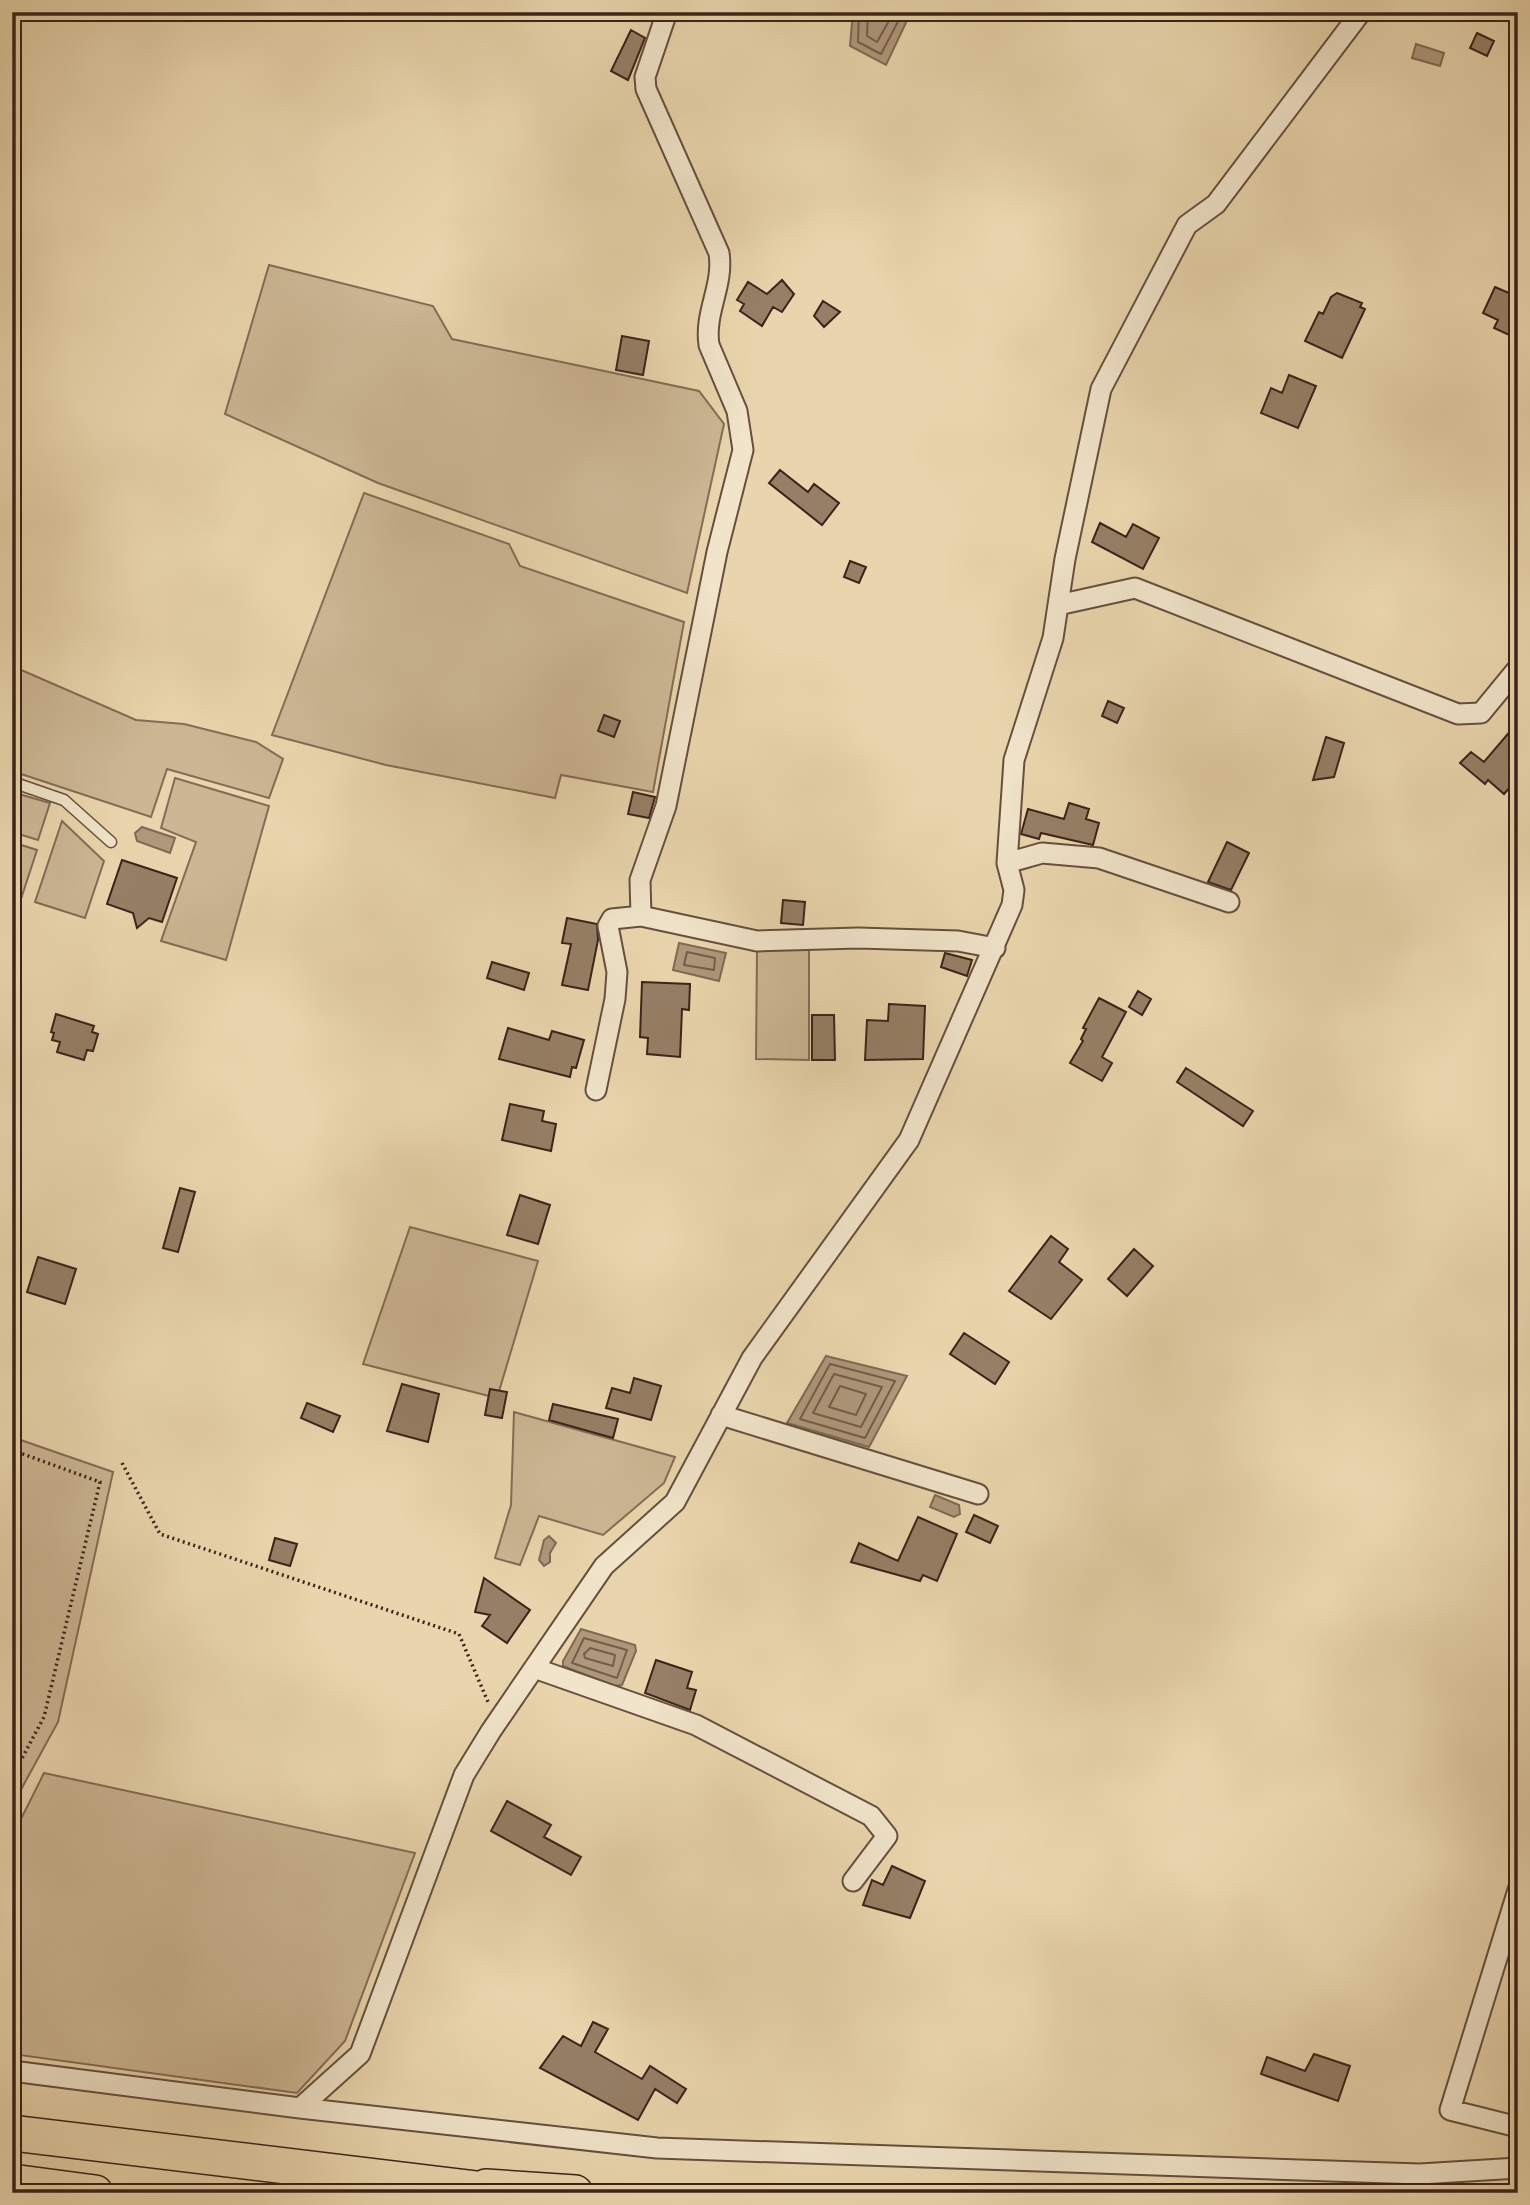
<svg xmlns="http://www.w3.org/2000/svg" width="1530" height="2205" font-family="'Libre Caslon Text',serif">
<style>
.green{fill:#ccb794;stroke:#846c56;stroke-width:2}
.water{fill:#ae987b;stroke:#806954;stroke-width:2}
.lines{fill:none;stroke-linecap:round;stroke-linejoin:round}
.shore{stroke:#755d4a;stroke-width:2}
.building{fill:#967f66;stroke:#3c2219;stroke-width:2}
.service-casing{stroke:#674f3e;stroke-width:13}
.minor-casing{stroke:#674f3e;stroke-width:23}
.motorway-casing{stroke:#3c2219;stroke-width:38}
.path{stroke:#3c2219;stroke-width:3.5;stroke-dasharray:2 3.5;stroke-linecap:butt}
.service{stroke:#f1e4ca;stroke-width:10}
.minor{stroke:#f1e4ca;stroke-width:19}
.motorway{stroke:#e9d5ad;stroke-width:35}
</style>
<rect width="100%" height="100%" fill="#e9d5ad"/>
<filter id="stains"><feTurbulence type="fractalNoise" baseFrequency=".00286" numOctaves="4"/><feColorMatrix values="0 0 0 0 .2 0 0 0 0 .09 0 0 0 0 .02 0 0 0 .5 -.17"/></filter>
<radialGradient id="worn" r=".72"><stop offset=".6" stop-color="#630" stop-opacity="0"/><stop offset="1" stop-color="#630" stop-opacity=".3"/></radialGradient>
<path class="green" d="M 269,265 L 433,306 L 452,339 L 699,391 L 724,424 L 687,593 L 378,483 L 225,414 Z
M 364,493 L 509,544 L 520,566 L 684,622 L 653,792 L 561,775 L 555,798 L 386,765 L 272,735 Z
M 12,666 L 136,720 L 184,724 L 256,742 L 283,759 L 269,798 L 167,769 L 151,817 L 12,771 Z
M 175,778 L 269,806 L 226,960 L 161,941 L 196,842 L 161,828 Z
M 12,792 L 50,803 L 38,840 L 12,832 Z
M 62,821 L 104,861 L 85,918 L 35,902 Z
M 12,842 L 37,850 L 20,902 L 12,900 Z
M 809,948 L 809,1060 L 756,1059 L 757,949 Z
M 410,1227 L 538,1261 L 497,1398 L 363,1364 Z
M 514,1412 L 675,1457 L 664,1483 L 603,1535 L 539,1516 L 520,1565 L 495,1558 L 511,1505 Z
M 12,1437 L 113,1472 L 58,1722 L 12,1806 Z
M 44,1773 L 415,1853 L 345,2041 L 297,2093 L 12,2054 L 12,1837 Z"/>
<path class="water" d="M 853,12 L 911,12 L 886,65 L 850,46 Z
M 1416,44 L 1444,53 L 1440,66 L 1412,58 Z
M 142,827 L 175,838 L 170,853 L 137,841 L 135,833 Z
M 679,943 L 726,953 L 719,981 L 673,970 Z
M 826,1356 L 907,1376 L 869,1447 L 787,1423 Z
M 935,1495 L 959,1505 L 960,1514 L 954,1517 L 930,1507 Z
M 549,1536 L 556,1543 L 550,1553 L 550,1562 L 544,1566 L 539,1560 L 544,1540 Z
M 581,1629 L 635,1645 L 636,1651 L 622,1685 L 615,1686 L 563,1666 L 563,1661 Z"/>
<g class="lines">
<path class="shore" d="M 859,12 L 858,42 L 881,54 L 903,12
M 868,12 L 867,36 L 877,42 L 894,12
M 687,952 L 715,958 L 714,970 L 684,965 Z
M 830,1364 L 895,1381 L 865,1438 L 800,1419 Z
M 834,1374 L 882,1387 L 861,1427 L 813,1413 Z
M 840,1386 L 866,1394 L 856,1415 L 829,1407 Z
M 584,1638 L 627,1650 L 617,1678 L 572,1663 Z
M 590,1648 L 615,1655 L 613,1666 L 585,1658 L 584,1654 Z"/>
</g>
<path class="building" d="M 631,30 L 645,38 L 628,80 L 611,71 Z
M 1477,33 L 1494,41 L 1487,56 L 1470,48 Z
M 782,280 L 794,294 L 782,312 L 773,307 L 762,326 L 740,311 L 744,304 L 737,300 L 748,282 L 767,294 Z
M 1495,287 L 1518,297 L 1518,339 L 1494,328 L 1498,320 L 1483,313 Z
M 1337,293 L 1362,303 L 1360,307 L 1365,309 L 1342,358 L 1305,341 L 1319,312 L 1323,314 L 1331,297 Z
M 823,301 L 840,312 L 824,327 L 814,316 Z
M 622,336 L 649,341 L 643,375 L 616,370 Z
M 1289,375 L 1316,386 L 1298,428 L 1261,413 L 1271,388 L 1282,393 Z
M 780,470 L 808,492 L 814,484 L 839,503 L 822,525 L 769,483 Z
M 1100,523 L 1126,537 L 1133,524 L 1159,538 L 1143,569 L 1092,542 Z
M 850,561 L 866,567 L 859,583 L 844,577 Z
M 1108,701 L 1124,708 L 1117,723 L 1102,716 Z
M 604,715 L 620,721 L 614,737 L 598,731 Z
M 1518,722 L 1518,778 L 1504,794 L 1488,780 L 1485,784 L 1460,763 L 1471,752 L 1484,762 Z
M 1326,737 L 1344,743 L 1334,777 L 1313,780 Z
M 633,792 L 655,797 L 649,818 L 628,814 Z
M 1069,803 L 1089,809 L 1086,819 L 1099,823 L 1093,845 L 1041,833 L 1039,839 L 1021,834 L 1028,809 L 1064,819 Z
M 1227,842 L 1249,853 L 1231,890 L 1208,882 Z
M 122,860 L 177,878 L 162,922 L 149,918 L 137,928 L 133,913 L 107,904 Z
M 783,900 L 805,902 L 803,925 L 781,923 Z
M 567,918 L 597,924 L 598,940 L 588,990 L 562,985 L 571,944 L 562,943 Z
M 945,953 L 972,960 L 967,976 L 941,967 Z
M 492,962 L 529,973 L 524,990 L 487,978 Z
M 642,982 L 690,984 L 689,1010 L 682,1009 L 680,1057 L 647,1054 L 648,1038 L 640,1037 Z
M 1138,991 L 1151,999 L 1142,1015 L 1129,1007 Z
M 1099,998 L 1126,1012 L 1102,1057 L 1112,1063 L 1102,1081 L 1070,1063 L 1083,1041 L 1081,1039 L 1086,1029 L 1083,1028 Z
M 889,1004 L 925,1006 L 923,1059 L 865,1060 L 867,1020 L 888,1021 Z
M 56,1014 L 94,1026 L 92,1032 L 98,1034 L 93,1051 L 87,1050 L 84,1060 L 57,1052 L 60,1042 L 52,1040 L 54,1033 L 51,1032 Z
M 812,1015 L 834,1015 L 835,1060 L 812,1060 Z
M 508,1028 L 549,1040 L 552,1031 L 584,1040 L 576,1068 L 572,1067 L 570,1077 L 499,1059 Z
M 1186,1068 L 1253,1111 L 1243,1126 L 1177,1082 Z
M 510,1104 L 544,1111 L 542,1121 L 556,1124 L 551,1151 L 502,1140 Z
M 180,1188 L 195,1192 L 178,1252 L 163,1248 Z
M 520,1195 L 550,1205 L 538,1244 L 507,1235 Z
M 1051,1236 L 1068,1249 L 1059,1262 L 1082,1280 L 1051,1319 L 1009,1291 Z
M 1134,1249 L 1153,1266 L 1127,1296 L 1108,1279 Z
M 38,1257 L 76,1269 L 65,1304 L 27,1292 Z
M 964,1333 L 1009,1362 L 995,1384 L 950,1354 Z
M 634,1378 L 661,1386 L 651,1420 L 606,1408 L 612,1388 L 630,1393 Z
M 402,1384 L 439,1394 L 428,1442 L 387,1431 Z
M 490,1389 L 507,1392 L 502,1418 L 485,1415 Z
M 307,1403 L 340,1416 L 333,1432 L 301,1418 Z
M 553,1404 L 618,1419 L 613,1438 L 549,1420 Z
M 974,1515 L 998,1526 L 990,1543 L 966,1532 Z
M 918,1517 L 957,1534 L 937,1581 L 923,1575 L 920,1581 L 851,1562 L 859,1543 L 898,1561 Z
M 275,1538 L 297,1544 L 290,1566 L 269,1560 Z
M 484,1578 L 530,1610 L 507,1643 L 482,1626 L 490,1615 L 475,1612 Z
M 656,1660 L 692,1672 L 687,1688 L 696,1690 L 690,1710 L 645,1693 Z
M 507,1801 L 551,1825 L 544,1837 L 581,1857 L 571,1875 L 491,1831 Z
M 892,1866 L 925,1881 L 910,1918 L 863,1905 L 872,1880 L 883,1885 Z
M 593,2022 L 608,2029 L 595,2052 L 642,2079 L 650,2066 L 686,2089 L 677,2103 L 655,2089 L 638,2120 L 540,2068 L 563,2036 L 581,2046 Z
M 1314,2054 L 1350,2066 L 1338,2101 L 1261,2074 L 1267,2057 L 1305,2071 Z"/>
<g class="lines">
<defs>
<path id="service" d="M 12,782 L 64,800 L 111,842"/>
<path id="minor" d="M 1058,605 L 1135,588 L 1458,714 L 1481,713 L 1518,668
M 1007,863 L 1042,853 L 1099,858 L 1229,902
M 641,916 L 640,880 L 666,806 L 717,552 L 743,450 L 737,411 L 709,345 C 704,312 724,286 719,253 L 646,89 L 645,77 L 667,12
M 596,1090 L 615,999 L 617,972 L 608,926 L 612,919 L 641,916 L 757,941 L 858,938 L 958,941 L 995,948
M 721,1415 L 978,1494
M 534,1668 L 696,1725 L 871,1816 L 887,1836 L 853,1881
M 1518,1890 L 1450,2110 L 1518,2127
M 12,2071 L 300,2108 L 360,2054 L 464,1775 L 491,1731 L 604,1566 L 675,1502 L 752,1358 L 909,1140 L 1012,905 L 1014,890 L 1007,863 L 1014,760 L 1053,638 L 1065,559 L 1101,389 L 1187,225 L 1216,204 L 1361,12
M 300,2108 L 657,2148 L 1420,2174 L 1518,2168"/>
<path id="motorway" d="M 12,2133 L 509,2193
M 12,2182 L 95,2193
M 486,2187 L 575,2193"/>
</defs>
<use href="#service" class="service-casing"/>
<use href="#minor" class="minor-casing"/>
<use href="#motorway" class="motorway-casing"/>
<path class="path" d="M 12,1450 L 100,1482 L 44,1717 L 12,1777
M 122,1463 L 160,1534 L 459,1634 L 488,1702"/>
<use href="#service" class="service"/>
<use href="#minor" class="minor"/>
<use href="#motorway" class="motorway"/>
</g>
<rect width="1530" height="2205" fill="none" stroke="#e9d5ad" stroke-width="42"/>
<rect x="14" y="14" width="1502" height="2177" fill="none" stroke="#3c2219" stroke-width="3.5"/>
<rect x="21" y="21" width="1488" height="2163" fill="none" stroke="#3c2219" stroke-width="2"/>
<rect width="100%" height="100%" filter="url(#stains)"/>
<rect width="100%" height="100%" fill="url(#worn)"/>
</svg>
